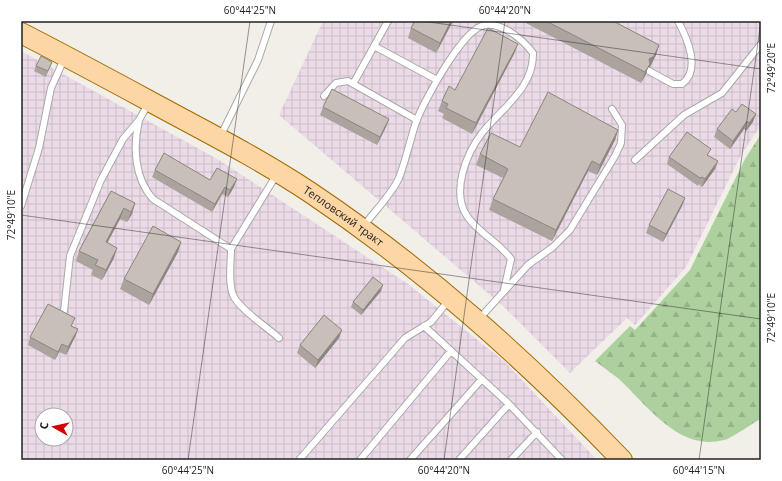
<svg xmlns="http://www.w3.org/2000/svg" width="782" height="481" font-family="'Open Sans',sans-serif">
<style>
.industrial{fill:url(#industrial-grid);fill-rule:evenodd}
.forest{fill:url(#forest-firs)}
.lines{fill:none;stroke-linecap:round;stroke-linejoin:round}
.lane-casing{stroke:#a9a9a9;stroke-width:8}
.primary-casing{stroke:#a06b00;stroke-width:22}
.lane{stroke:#fff;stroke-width:6}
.primary{stroke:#fcd6a4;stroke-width:20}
.wall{fill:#aba49e}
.shaded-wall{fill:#8b8681}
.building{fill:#c7bfb8;stroke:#8b8681}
.ticks{fill:none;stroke:#222;stroke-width:1;stroke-opacity:0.45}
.labels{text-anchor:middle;stroke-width:4;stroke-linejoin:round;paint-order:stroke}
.street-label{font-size:11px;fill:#222;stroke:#fff}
.neatline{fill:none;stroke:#222;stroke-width:1.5}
.ticks-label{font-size:10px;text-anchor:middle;fill:#222}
</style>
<defs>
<pattern id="industrial-grid" width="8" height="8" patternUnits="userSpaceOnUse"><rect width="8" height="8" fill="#ebdbe8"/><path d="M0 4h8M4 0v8" fill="none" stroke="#c9bcc7"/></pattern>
<pattern id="forest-firs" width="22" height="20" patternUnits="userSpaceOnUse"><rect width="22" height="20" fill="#add19e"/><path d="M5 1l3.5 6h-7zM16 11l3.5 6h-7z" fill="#95b388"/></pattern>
</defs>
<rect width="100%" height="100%" fill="#f2efe9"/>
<path class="industrial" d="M 323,21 L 761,21 L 761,125 L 741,155 L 686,267 L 635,325 L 627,318 L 570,373 L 504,307 L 279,115 Z
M 21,51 L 219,160 L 408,284 L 505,362 L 597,460 L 21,460 ZM 42,415 L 66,415 L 66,439 L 42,439 Z"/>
<path class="forest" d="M 761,134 L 761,419 C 752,423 731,439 724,440 C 679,452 648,406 619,379 C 611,373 603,367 595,361 L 630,326 L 635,330 L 690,270 L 745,159 Z"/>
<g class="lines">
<defs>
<path id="lane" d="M 374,46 L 437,80
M 649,71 L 673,84 L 682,84 C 701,70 687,38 678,21
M 353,84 L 388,21
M 324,96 L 336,83 L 348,81 L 417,120
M 139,120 C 133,146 134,178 153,199 L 231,249 L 277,174
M 220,137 L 258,60 L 271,21
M 635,160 L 684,115 L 722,93 L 761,44
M 21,206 L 39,148 L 51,88 L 64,59
M 363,227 C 373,213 392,194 399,178 C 406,160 410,140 416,122 C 424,101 463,28 485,25 C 503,22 524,41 533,53 C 534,88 501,109 482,133 C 466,154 451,192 467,216 C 478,233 499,242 511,259 L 504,290
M 231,249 C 231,263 228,282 233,295 C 239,309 267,327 279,338
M 64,311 L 70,256 L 101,180 L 123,139 L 139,120 L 148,104
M 479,319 L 528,265 L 553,247 L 570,230 L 615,156 L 621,143 L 622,125 L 612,109
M 424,326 L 509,404 L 562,460
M 299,460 L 405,338 L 431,322 L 449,300
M 360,460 L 451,351
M 410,460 L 482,379
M 459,460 L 509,404
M 511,460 L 537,432"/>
<g id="primary">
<path id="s1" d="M 21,33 C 74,60 127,89 179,117 C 224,141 269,165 311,193 C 427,271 526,360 622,460"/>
</g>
</defs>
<use href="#lane" class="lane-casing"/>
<use href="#primary" class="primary-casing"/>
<use href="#lane" class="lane"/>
<use href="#primary" class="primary"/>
</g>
<path class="wall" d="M 415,21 L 453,21 L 436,53 L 408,38 L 411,28 Z
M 522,21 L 613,21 L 659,45 L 656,55 L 650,67 L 648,67 L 646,74 L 641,83 Z
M 518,44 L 514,54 L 472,134 L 442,118 L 444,114 L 438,111 L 442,101 L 455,90 Z
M 52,62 L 46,77 L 34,71 L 36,66 Z
M 323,107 L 389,119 L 386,127 L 377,145 L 320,115 Z
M 736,112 L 753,122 L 746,131 L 744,129 L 730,149 L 714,137 L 717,129 Z
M 618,130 L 615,140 L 597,175 L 588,171 L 552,241 L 489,210 L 493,199 L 503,178 L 476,165 L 480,154 Z
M 709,156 L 715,169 L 702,187 L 699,184 L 698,186 L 667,164 L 669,157 Z
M 155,170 L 210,180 L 234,187 L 228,197 L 222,194 L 212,212 L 152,177 Z
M 111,191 L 135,203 L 132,214 L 127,222 L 120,219 L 108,242 L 114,258 L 102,280 L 91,275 L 93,270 L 76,261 L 79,251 Z
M 685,198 L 682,206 L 663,242 L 646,233 L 649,225 Z
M 181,242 L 178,252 L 149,305 L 120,289 L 124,279 Z
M 381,291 L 361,315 L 351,307 L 353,302 Z
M 72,326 L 78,329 L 75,337 L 66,355 L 59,352 L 55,360 L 28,345 L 30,337 Z
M 339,338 L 315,368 L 297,353 L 300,345 Z"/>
<path class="shaded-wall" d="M 451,21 L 453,21 L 436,53 L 440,43 Z
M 518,44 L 514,54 L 472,134 L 476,123 Z
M 659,45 L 656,55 L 650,67 L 648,67 L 646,74 L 641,83 L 645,72 L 649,59 Z
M 756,114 L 753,122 L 746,131 L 749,123 Z
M 389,119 L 386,127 L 377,145 L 380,137 Z
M 747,121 L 744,129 L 730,149 L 733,141 Z
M 618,130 L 615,140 L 597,175 L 600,165 Z
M 592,161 L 588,171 L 552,241 L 556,230 Z
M 718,161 L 715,169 L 702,187 L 705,179 Z
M 237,179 L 234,187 L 228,197 L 230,190 Z
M 225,187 L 222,194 L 212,212 L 215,204 Z
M 685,198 L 682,206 L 663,242 L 666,234 Z
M 135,203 L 132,214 L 127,222 L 131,212 Z
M 124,208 L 120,219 L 102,252 L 106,242 Z
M 181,242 L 178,252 L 149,305 L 153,294 Z
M 117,248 L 114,258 L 102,280 L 106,270 Z
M 383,285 L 381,291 L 361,315 L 363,310 Z
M 78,329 L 75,337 L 66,355 L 68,347 Z
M 342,330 L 339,338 L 315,368 L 318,360 Z
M 62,344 L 59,352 L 55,360 L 58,352 Z"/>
<path class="building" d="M 415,21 L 451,21 L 440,43 L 411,28 Z
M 546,21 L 613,21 L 659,45 L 654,56 L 649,59 L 650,64 L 645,72 Z
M 488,28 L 518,44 L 476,123 L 446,108 L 448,104 L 442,101 L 449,86 L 455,90 Z
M 41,56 L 52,62 L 48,71 L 36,66 Z
M 332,89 L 389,119 L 380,137 L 323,107 Z
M 548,92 L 618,130 L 600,165 L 592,161 L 556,230 L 493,199 L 508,169 L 480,154 L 491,133 L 520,147 Z
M 742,104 L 756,114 L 749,123 L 747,121 L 733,141 L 717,129 L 732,109 L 736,112 Z
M 687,132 L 711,149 L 707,155 L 718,161 L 705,179 L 702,177 L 700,178 L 669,157 Z
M 164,153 L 210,180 L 217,168 L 237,179 L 230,190 L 225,187 L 215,204 L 155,170 Z
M 668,189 L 685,198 L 666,234 L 649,225 Z
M 111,191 L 135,203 L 131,212 L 124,208 L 106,242 L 117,248 L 106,270 L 95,265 L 98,260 L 79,251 Z
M 153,226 L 181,242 L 153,294 L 124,279 Z
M 373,277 L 383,285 L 363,310 L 353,302 Z
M 48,304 L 75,318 L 71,326 L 78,329 L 68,347 L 62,344 L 58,352 L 30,337 Z
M 324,315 L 342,330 L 318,360 L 300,345 Z"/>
<path class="ticks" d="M 422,21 L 761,69M 21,215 L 761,319M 188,460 L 250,21M 444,460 L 505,21M 699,460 L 761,21"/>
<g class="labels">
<g class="street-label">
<text dy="4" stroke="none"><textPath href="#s1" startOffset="371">Тепловский тракт</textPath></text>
</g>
</g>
<rect width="782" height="481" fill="none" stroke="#ffffff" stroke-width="44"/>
<g transform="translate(54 427) rotate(278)"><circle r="19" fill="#ffffff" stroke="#a7a7a7"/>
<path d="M0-3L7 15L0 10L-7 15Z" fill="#d40000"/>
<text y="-6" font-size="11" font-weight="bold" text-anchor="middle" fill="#222222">С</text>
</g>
<rect x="22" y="22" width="738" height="437" class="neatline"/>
<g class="ticks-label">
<text x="250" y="14">60°44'25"N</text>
<text x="505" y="14">60°44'20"N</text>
<text transform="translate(771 68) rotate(-90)" y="4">72°49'20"E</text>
<text transform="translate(11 215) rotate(-90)" y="4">72°49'10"E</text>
<text transform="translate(771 318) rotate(-90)" y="4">72°49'10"E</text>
<text x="188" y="474">60°44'25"N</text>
<text x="444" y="474">60°44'20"N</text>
<text x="699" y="474">60°44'15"N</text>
</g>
</svg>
